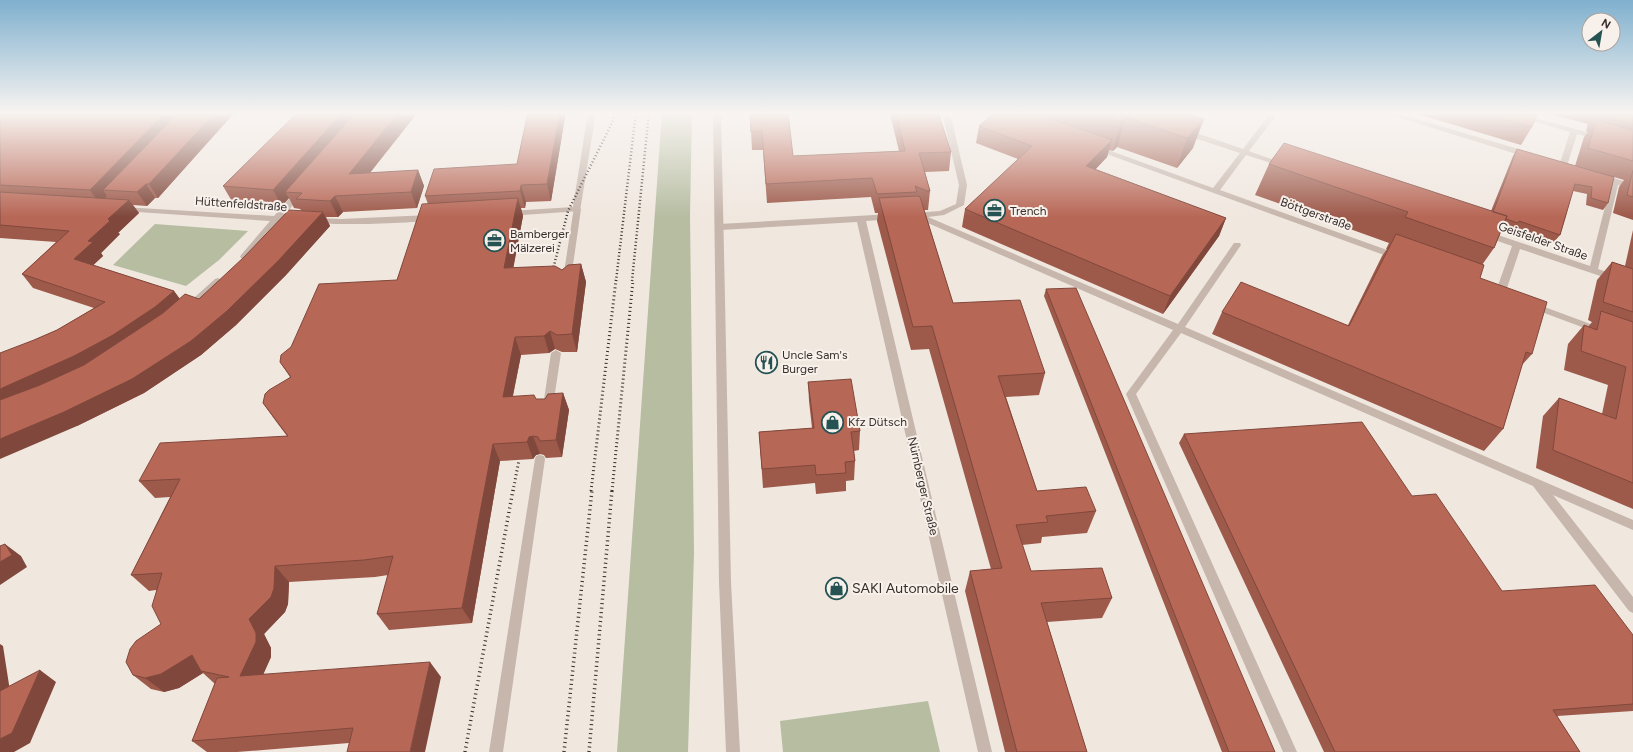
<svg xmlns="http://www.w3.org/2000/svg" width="1633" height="752" font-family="Figtree,sans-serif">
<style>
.green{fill:#b6bda1}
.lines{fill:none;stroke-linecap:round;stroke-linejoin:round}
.service{fill:#c6b6ac;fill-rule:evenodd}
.minor{fill:#c6b6ac;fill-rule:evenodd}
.tertiary{fill:#c6b6ac;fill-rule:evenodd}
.rail-far2{stroke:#362d2a;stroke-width:2.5;stroke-dasharray:1 2.5;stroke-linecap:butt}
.rail-far1{stroke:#362d2a;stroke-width:3;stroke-dasharray:1 3;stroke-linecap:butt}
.rail{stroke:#362d2a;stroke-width:3.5;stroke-dasharray:1 3.5;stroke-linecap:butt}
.wall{fill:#9d594a}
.shaded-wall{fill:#80483c}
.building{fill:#b76756;stroke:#80483c}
.labels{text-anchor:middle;stroke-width:4;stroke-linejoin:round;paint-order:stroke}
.street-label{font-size:12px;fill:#362d2a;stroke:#f8f1eb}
.poi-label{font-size:12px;fill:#362d2a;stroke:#f8f1eb;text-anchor:start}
.near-poi-label{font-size:14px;fill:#362d2a;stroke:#f8f1eb;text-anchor:start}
</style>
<rect width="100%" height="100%" fill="#f0e7df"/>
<path class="green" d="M 662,112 L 692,112 L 690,216 L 694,553 L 688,752 L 617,752 Z
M 155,224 L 248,231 L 219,260 L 186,286 L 113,265 Z
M 928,701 L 940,752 L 783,752 L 780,721 Z"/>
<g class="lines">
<path class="service" d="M 985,112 L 996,112 L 1010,118 L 1006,120 Z
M 1271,112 L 1279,112 L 1249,151 L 1288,165 L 1284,167 L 1246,155 L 1220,190 L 1401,255 L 1402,257 L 1401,259 L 1395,259 L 1093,149 L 1094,147 L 1100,147 L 1213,188 L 1240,153 L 1182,134 L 1182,130 L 1188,130 L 1243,149 Z
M 1381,112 L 1393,112 L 1532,153 L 1533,155 L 1529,157 L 1526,157 Z
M 1502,112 L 1514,112 L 1601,136 L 1602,138 L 1598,140 L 1577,134 L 1567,166 L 1566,168 L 1560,168 L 1559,166 L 1570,132 Z
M 944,115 L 947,115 L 951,117 L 967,185 L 964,205 L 944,215 L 928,217 L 1178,324 L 1234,243 L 1240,243 L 1241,245 L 1185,327 L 1633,520 L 1633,530 L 1553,495 L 1633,597 L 1633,613 L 1629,611 L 1533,486 L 1181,333 L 1136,394 L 1297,752 L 1283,752 L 1126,394 L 1173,330 L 914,217 L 913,215 L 914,213 L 940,211 L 956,204 L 959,185 L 943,117 Z
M 1598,175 L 1604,175 L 1633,184 L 1633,189 L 1618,185 L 1598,269 L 1633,281 L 1633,287 L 1520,249 L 1505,294 L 1503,296 L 1497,296 L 1495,294 L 1512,246 L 1483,236 L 1482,234 L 1483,232 L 1489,232 L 1590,266 L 1611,183 L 1598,179 Z
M 574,207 L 577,207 L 581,209 L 571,279 L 567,282 L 563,279 Z
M 891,214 L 895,217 L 894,219 L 866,221 L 992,752 L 978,752 L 857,222 L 720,230 L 716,227 L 720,224 Z
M 1531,302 L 1604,329 L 1606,331 L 1601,334 L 1598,333 L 1528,307 L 1526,305 L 1528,303 Z
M 556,350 L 561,353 L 553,406 L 552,409 L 544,409 L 543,406 L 551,353 Z
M 540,455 L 544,456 L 545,459 L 503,752 L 489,752 L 535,459 L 536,456 Z"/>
<path class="minor" d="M 588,112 L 596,112 L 580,211 L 507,216 L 506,214 L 510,211 L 573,207 Z
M 296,191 L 302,191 L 303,193 L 283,217 L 295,218 L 296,220 L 295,222 L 279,222 L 247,259 L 244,260 L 240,257 L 241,255 L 270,221 L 123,211 L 119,209 L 123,207 L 274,216 Z
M 430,215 L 433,216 L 434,218 L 433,220 C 420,223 316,227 310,221 L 314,218 L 341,219 Z
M 218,278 L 223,281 L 221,283 L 192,309 L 186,309 L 184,307 L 186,305 L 215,279 Z"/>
<path class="tertiary" d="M 713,112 L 721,112 L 731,582 L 740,752 L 726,752 L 719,582 Z"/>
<path class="rail-far2" d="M 551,277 L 568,211 L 612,123 L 615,112
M 616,281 L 636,112
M 632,281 L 649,112"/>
<path class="rail-far1" d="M 513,491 L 519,460
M 591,491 L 616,280
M 612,491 L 633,280"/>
<path class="rail" d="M 465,752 L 513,490
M 564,752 L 592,490
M 589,752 L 612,490"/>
</g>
<path class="wall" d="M 0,112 L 235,112 L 158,198 L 155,198 L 147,206 L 133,205 L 139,213 L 118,233 L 120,234 L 101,253 L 103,256 L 93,265 L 174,291 L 180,299 L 199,299 L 302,211 L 300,209 L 294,208 L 289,198 L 282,206 L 233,203 L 223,186 L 298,112 L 418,112 L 370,173 L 418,170 L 424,186 L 417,208 L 343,212 L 338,217 L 326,217 L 330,226 L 286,275 L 236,325 L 201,355 L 144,393 L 77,426 L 34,340 L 57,330 L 94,308 L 33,288 L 22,274 L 56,242 L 0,238 Z
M 528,112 L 564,112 L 565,117 L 551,201 L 526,202 L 525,208 L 521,208 L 523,216 L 513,268 L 562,270 L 581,264 L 586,282 L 577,352 L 562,352 L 555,349 L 549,353 L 521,355 L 513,396 L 536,399 L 545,399 L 563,393 L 569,410 L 562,457 L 546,458 L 544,455 L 540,454 L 536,455 L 533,459 L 500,461 L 472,623 L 389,630 L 377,614 L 388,575 L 375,577 L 289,582 L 288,604 L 285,612 L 264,634 L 271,648 L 271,657 L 263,674 L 441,677 L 349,743 L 237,752 L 207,752 L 192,741 L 215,684 L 203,673 L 179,688 L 164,692 L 151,689 L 133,675 L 161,624 L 156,590 L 149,591 L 131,575 L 170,497 L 155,498 L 139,481 L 287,436 L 275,420 L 263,403 L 290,377 L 280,362 L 397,280 L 428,204 L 425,196 L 517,164 Z
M 750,112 L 793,156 L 899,151 L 890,114 L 890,112 L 938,112 L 951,152 L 949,171 L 925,172 L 930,191 L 928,210 L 924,210 L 953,303 L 1045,373 L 1039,395 L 1006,397 L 1037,491 L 1096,511 L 1087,533 L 1042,537 L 1041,543 L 1022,545 L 1031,571 L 1112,598 L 1102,618 L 1047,622 L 1087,752 L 1005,752 L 965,591 L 970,571 L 991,569 L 929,349 L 911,350 L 877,221 L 878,213 L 875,213 L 871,197 L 767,203 L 763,150 L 752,150 Z
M 995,112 L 1184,112 L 1193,148 L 1177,168 L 1117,147 L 1113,151 L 1109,150 L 1107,157 L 1095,169 L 1226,218 L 1219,236 L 1163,314 L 962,227 L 965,209 L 1018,159 L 976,143 L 979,126 Z
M 1411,112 L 1538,112 L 1532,127 L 1521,145 Z
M 1543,112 L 1633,112 L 1633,220 L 1613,213 L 1619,187 L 1624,180 L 1614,177 L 1608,203 L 1603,210 L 1586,205 L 1587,194 L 1573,191 L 1560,235 L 1554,242 L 1515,228 L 1514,230 L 1503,227 L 1494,248 L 1482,265 L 1480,278 L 1532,354 L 1522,365 L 1503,429 L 1484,451 L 1212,334 L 1222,312 L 1348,325 L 1382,256 L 1387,249 L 1386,249 L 1389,243 L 1255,195 L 1269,164 L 1491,211 L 1513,156 L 1517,149 L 1575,166 L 1584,137 L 1588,132 L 1586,131 L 1588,124 Z
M 1633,230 L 1633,509 L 1536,468 L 1543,416 L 1559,398 L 1602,414 L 1608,385 L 1564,370 L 1568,344 L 1584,325 L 1588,327 L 1592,322 L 1588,320 L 1597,280 L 1612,262 L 1625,266 Z
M 1046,289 L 1275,752 L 1222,752 L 1044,296 Z
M 808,382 L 860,431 L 859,450 L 854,451 L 855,461 L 854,480 L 846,481 L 846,491 L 816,494 L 815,483 L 763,488 L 759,432 L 812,428 L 809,401 Z
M 1184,434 L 1412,496 L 1502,591 L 1633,635 L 1633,711 L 1557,716 L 1580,752 L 1324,752 L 1179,443 Z"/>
<path class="shaded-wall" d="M 166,112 L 187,112 L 103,190 L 107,196 L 99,203 L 90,190 Z
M 216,112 L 235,112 L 158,198 L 149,184 Z
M 343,112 L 364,112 L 285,192 L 289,198 L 282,206 L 273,190 Z
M 399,112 L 418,112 L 356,190 L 349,174 Z
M 560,112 L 564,112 L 565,117 L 551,201 L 547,184 Z
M 1126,117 L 1117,147 L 1113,151 L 1121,122 Z
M 1204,119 L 1193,148 L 1177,168 L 1187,138 Z
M 1112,140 L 1107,157 L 1082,184 L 1086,166 Z
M 418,170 L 424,186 L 417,208 L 411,192 Z
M 146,184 L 155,198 L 147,206 L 137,192 Z
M 521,185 L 526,202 L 525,208 L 520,191 Z
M 335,196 L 343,212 L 338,217 L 330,201 Z
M 518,198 L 523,216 L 510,286 L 504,268 Z
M 129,200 L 139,213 L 118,233 L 120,234 L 101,253 L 103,256 L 85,273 L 74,259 L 88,241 L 108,219 Z
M 323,212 L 330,226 L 286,275 L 236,325 L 201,355 L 144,393 L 77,426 L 0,459 L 0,439 Z
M 1226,218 L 1219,236 L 1163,314 L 1170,296 Z
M 581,264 L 586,282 L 577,352 L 572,334 Z
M 174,291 L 184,305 L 86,370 L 0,408 L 0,389 Z
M 550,331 L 555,349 L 549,353 L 544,336 Z
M 515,337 L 521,355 L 509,414 L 503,397 Z
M 563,393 L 569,410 L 562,457 L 556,440 Z
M 533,436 L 540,454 L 536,455 L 533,459 L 527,442 L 529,437 Z
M 493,444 L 500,461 L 472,623 L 462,608 Z
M 5,544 L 21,556 L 27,567 L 0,585 L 0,562 Z
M 275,566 L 289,582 L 288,604 L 285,612 L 264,634 L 271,648 L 271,657 L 256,691 L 240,676 L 249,619 Z
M 0,644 L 3,646 L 12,704 L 0,697 Z
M 192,655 L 201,671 L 203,673 L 179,688 L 164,692 L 145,678 Z
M 430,662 L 441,677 L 425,752 L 410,752 Z
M 40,670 L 56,682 L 30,743 L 14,752 L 0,752 L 0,739 Z"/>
<path class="building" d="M 0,112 L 166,112 L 90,190 L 0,185 Z
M 179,112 L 216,112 L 149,184 L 146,184 L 137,192 L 103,190 Z
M 298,112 L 343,112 L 273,190 L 223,186 Z
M 356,112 L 399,112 L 349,174 L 418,170 L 411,192 L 335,196 L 330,201 L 296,199 L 302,193 L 285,192 Z
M 528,112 L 560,112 L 547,184 L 521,185 L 520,191 L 425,196 L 434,169 L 517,164 Z
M 750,112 L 788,112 L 793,156 L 905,151 L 896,112 L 938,112 L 951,152 L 919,153 L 930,191 L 927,191 L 915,186 L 917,192 L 877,194 L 872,178 L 766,184 L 762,131 L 751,132 Z
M 995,112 L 1032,112 L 1112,140 L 1086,166 L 1226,218 L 1170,296 L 965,209 L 1032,146 L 979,126 Z
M 1093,112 L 1184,112 L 1204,119 L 1187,138 L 1126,117 L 1121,122 Z
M 1480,112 L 1538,112 L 1532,127 Z
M 1599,112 L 1633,112 L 1633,124 L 1598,114 Z
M 1596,120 L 1633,130 L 1633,161 L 1588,148 Z
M 1284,143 L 1507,216 L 1494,248 L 1405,217 L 1408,212 L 1269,164 Z
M 1517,149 L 1614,177 L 1608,203 L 1591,198 L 1592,187 L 1575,184 L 1560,235 L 1519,221 L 1518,223 L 1506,219 L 1507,216 L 1493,212 Z
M 1633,170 L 1633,197 L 1627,195 Z
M 0,192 L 129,200 L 108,219 L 110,221 L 88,241 L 93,242 L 74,259 L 174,291 L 155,307 L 113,335 L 74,356 L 0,389 L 0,353 L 34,340 L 57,330 L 105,302 L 22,274 L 69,231 L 0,225 Z
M 917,196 L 920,197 L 953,303 L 1020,300 L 1045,373 L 998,376 L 1037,491 L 1086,487 L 1096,511 L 1046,516 L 1048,522 L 1016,525 L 1031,571 L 1102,568 L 1112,598 L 1041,603 L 1087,752 L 1017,752 L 970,571 L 1002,568 L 932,326 L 913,327 L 879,198 Z
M 518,198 L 504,268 L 555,266 L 562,270 L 568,265 L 581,264 L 572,334 L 557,335 L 550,331 L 544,336 L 515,337 L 503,397 L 534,395 L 536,399 L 545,399 L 548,394 L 563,393 L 556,440 L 540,441 L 538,437 L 533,436 L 529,437 L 527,442 L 493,444 L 462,608 L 377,614 L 393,556 L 364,560 L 275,566 L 274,588 L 271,597 L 249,619 L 256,633 L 256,642 L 240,676 L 430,662 L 410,752 L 347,752 L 353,728 L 192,741 L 217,678 L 229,677 L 201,671 L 192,655 L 161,674 L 145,678 L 133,675 L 126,662 L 130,649 L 136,641 L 161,624 L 152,606 L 162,573 L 131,575 L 180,479 L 139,481 L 160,443 L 288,436 L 263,403 L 265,394 L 269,390 L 291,377 L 280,362 L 281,355 L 291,347 L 319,284 L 397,280 L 422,204 Z
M 289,210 L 323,212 L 278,261 L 227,311 L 191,341 L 132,379 L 64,412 L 0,439 L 0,400 L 40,385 L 84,365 L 163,313 L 185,294 L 199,299 L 244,257 Z
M 1396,234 L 1484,265 L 1480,278 L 1547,302 L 1532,354 L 1526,352 L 1503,429 L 1222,312 L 1241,282 L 1349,326 Z
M 1612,262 L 1633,269 L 1633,312 L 1603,302 Z
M 1076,288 L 1275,752 L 1229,752 L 1046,289 Z
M 1601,311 L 1633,322 L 1633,483 L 1553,450 L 1559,398 L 1616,419 L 1626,367 L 1581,351 L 1584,325 L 1597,330 Z
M 851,379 L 860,431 L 851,432 L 855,461 L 845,462 L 846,473 L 816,475 L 815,465 L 762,469 L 759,432 L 814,428 L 808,382 Z
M 1362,422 L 1412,496 L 1436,494 L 1502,591 L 1595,585 L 1633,635 L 1633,704 L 1553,710 L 1580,752 L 1335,752 L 1184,434 Z
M 5,544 L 12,555 L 0,562 L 0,546 Z
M 40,670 L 12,733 L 0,739 L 0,691 Z"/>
<linearGradient id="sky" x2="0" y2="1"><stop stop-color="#7fb0ce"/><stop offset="0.52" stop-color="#f8f4f1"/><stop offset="1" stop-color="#f8f4f1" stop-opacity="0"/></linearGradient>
<rect width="1633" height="217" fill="url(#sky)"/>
<defs>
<symbol id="office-ring" viewBox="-11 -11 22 22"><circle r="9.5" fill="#f8f1eb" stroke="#255252" stroke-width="1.5"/><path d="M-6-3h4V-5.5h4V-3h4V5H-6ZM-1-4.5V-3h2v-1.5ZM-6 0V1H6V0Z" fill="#255252"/></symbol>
<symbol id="restaurant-ring" viewBox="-11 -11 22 22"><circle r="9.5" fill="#f8f1eb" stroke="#255252" stroke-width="1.5"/><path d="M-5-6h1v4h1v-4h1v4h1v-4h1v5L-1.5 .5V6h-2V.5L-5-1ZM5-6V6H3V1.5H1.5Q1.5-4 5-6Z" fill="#255252"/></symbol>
<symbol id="shop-ring" viewBox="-11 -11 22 22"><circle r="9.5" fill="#f8f1eb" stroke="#255252" stroke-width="1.5"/><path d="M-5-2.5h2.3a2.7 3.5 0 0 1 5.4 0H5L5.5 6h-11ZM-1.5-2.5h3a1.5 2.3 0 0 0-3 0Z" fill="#255252"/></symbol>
</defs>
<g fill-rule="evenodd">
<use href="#office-ring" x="982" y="198" width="25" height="25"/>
<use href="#office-ring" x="482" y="228" width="25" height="25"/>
<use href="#restaurant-ring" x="754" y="350" width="25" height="25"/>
<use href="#shop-ring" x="820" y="410" width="25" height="25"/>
<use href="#shop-ring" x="824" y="576" width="25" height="25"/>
</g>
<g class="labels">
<g class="street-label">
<text transform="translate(241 204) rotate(4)" y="4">Hüttenfeldstraße</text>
<text transform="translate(1316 214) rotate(20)" y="4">Böttgerstraße</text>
<text transform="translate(1543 241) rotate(19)" y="4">Geisfelder Straße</text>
<text transform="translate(923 486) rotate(77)" y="4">Nürnberger Straße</text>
</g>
<g class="poi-label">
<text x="1010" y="215">Trench</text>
<text x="510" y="238">Bamberger<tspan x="510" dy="14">Mälzerei</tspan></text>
<text x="782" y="359">Uncle Sam's<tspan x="782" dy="14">Burger</tspan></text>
<text x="848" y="426">Kfz Dütsch</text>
</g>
<g class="near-poi-label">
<text x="852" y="593">SAKI Automobile</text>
</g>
</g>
<g transform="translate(1601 32) rotate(31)"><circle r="19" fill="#f8f1eb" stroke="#aaa39e"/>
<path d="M0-3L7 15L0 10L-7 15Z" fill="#255252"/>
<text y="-6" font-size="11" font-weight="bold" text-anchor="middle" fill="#362d2a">N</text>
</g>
</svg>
